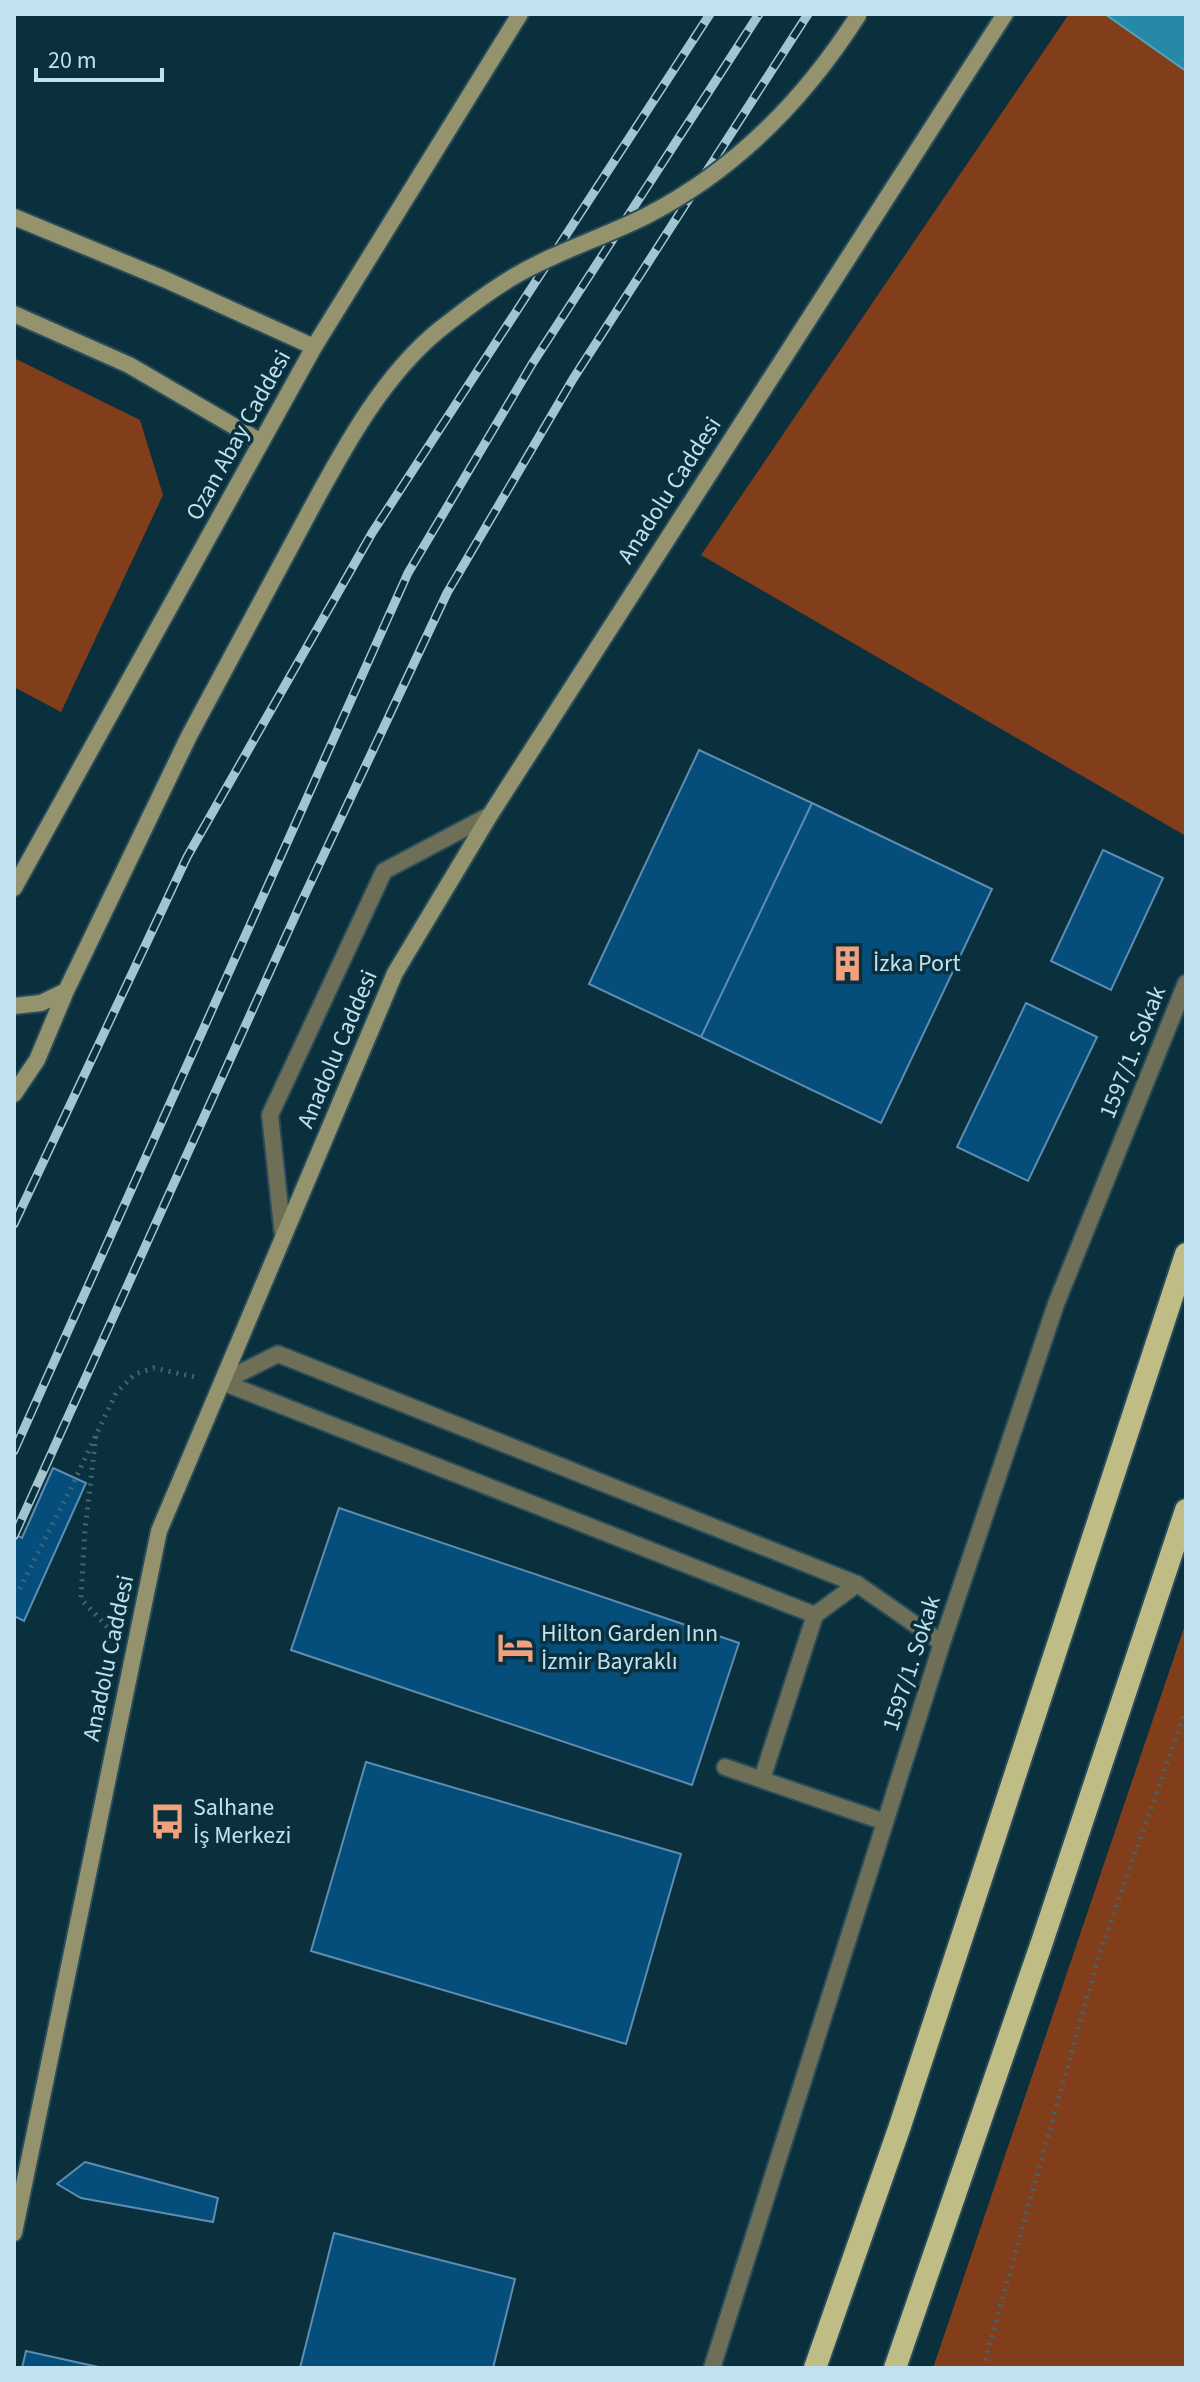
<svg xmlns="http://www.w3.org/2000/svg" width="1200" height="2382" font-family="'Source Sans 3',sans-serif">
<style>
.green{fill:#823d1b}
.water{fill:#2689a8;stroke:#54a3bd;stroke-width:2}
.building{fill:#054e7b;stroke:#5e8db3;stroke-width:2}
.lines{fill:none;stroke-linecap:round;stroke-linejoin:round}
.service-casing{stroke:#284c59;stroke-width:20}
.minor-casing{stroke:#284c59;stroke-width:20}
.secondary-casing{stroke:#284c59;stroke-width:20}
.trunk-casing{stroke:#284c59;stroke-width:26}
.path{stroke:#416572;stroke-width:5;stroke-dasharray:2 6;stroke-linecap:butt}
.service{stroke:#6f6e56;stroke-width:16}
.minor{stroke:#6f6e56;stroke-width:16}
.secondary{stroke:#95936d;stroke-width:16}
.trunk{stroke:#c0bc86;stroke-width:22}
.rail-casing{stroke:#a3c5d2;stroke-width:9}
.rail{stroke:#0b303d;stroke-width:6;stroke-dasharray:18;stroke-linecap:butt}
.secondary-bridge-casing{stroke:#284c59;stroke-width:20;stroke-linecap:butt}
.secondary-bridge{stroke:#95936d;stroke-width:16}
.labels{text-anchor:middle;stroke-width:7;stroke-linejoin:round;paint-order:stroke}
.street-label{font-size:24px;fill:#c0e1ee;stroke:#0b303d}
.poi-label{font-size:24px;fill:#c0e1ee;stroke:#0b303d;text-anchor:start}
</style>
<rect width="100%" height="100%" fill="#0b303d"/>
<path class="green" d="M 1069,14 L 1105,14 L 1186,71 L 1186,836 L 701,555 Z
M 14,358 L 140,420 L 163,495 L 61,712 L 14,687 Z
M 1186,1622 L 1186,2368 L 933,2368 Z"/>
<path class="water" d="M 1105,14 L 1186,14 L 1186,71 Z"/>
<path class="building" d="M 699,750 L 812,803 L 701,1037 L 589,984 Z
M 812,803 L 992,889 L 881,1123 L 701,1037 Z
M 1103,850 L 1163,878 L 1111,990 L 1051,961 Z
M 1026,1003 L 1097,1037 L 1028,1181 L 957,1147 Z
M 53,1468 L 86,1483 L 24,1621 L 14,1616 L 14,1534 L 22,1538 Z
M 339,1508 L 739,1643 L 692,1785 L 291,1650 Z
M 366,1762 L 681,1854 L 626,2044 L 311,1951 Z
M 85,2162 L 218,2198 L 213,2222 L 81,2198 L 57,2184 Z
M 334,2233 L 515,2279 L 493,2368 L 300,2368 Z
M 26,2351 L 103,2368 L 22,2368 Z"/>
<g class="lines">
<defs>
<path id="service" d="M 283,1236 L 270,1115 L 384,871 L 490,815
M 222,1382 L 815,1615 L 857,1584
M 725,1767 L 885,1822
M 762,1779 L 815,1615"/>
<path id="minor" d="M 222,1382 L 278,1354 L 857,1584 L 942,1643
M 712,2368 L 942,1643 L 1056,1304 L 1186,983"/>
<path id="secondary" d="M 14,217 L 164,279 L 314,347
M 14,314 L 129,365 L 261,442
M 14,888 L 314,347 L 520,14
M 14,1006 L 41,1003 L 66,991
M 14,1094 L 37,1060 L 66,991 L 189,736 L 312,507
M 14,2233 L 159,1531 L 395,973 L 490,815 L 1005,14"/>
<path id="trunk" d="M 815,2368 L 899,2129 L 1186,1254
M 895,2368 L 1042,1942 L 1186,1510"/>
</defs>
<use href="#service" class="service-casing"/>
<use href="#minor" class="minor-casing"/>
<use href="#secondary" class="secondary-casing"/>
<use href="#trunk" class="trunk-casing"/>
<path class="path" d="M 96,1436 L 85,1529 L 81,1599 L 110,1630
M 14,1590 L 18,1592 L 70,1490 L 116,1393 L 135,1374 L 154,1368 L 195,1377
M 983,2368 L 1099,1955 L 1186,1710"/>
<use href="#service" class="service"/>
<use href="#minor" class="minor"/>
<use href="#secondary" class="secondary"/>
<use href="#trunk" class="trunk"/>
<defs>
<path id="rail" d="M 14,1224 L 187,857 L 372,533 L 710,14
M 14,1451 L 408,573 L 532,364 L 759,14
M 14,1536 L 301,903 L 447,593 L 573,379 L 808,14"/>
</defs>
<use href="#rail" class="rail-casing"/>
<use href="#rail" class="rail"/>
<defs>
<path id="secondary-bridge" d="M 312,507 C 346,444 384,375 439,330 C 463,311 488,292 513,277 C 555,252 602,238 646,216 C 736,170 805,99 859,14"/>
</defs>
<use href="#secondary-bridge" class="secondary-bridge-casing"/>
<use href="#secondary-bridge" class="secondary-bridge"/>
</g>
<defs>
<symbol id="building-bare" viewBox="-9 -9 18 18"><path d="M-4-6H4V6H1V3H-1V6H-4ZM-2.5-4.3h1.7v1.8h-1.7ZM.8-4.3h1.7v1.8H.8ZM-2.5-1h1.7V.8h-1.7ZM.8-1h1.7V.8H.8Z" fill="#f1a17d" stroke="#0b303d" stroke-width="2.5" paint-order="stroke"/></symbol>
<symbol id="hotel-bare" viewBox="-9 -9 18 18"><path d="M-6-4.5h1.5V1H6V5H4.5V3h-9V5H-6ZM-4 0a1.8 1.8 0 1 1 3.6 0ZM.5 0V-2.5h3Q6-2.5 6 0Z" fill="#f1a17d" stroke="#0b303d" stroke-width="2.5" paint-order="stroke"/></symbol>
<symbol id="bus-bare" viewBox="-9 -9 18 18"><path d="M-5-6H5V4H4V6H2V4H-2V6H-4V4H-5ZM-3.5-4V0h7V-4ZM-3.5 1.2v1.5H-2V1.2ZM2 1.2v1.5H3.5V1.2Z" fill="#f1a17d" stroke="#0b303d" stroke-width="2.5" paint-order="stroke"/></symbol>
</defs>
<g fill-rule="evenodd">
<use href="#building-bare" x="822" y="938" width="51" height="51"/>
<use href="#hotel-bare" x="490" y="1622" width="51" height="51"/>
<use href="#bus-bare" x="142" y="1796" width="51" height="51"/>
</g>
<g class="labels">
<g class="street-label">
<text transform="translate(238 435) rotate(-61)" y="8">Ozan Abay Caddesi</text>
<text transform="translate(669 490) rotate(-57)" y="8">Anadolu Caddesi</text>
<text transform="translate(337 1049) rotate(-67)" y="8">Anadolu Caddesi</text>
<text transform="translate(1132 1052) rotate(-68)" y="8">1597/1. Sokak</text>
<text transform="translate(108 1658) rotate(-78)" y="8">Anadolu Caddesi</text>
<text transform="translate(911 1663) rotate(-72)" y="8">1597/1. Sokak</text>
</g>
<g class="poi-label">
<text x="873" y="971">İzka Port</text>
<text x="541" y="1641">Hilton Garden Inn<tspan x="541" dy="28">İzmir Bayraklı</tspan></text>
<text x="193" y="1815">Salhane<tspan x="193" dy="28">İş Merkezi</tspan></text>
</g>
</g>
<rect width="1200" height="2382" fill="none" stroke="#c0e1ee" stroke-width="32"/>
<path d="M36 68v12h126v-12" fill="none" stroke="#c0e1ee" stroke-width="4"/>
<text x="48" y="68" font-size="24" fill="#c0e1ee" stroke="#0b303d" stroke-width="6" paint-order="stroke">20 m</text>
</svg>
